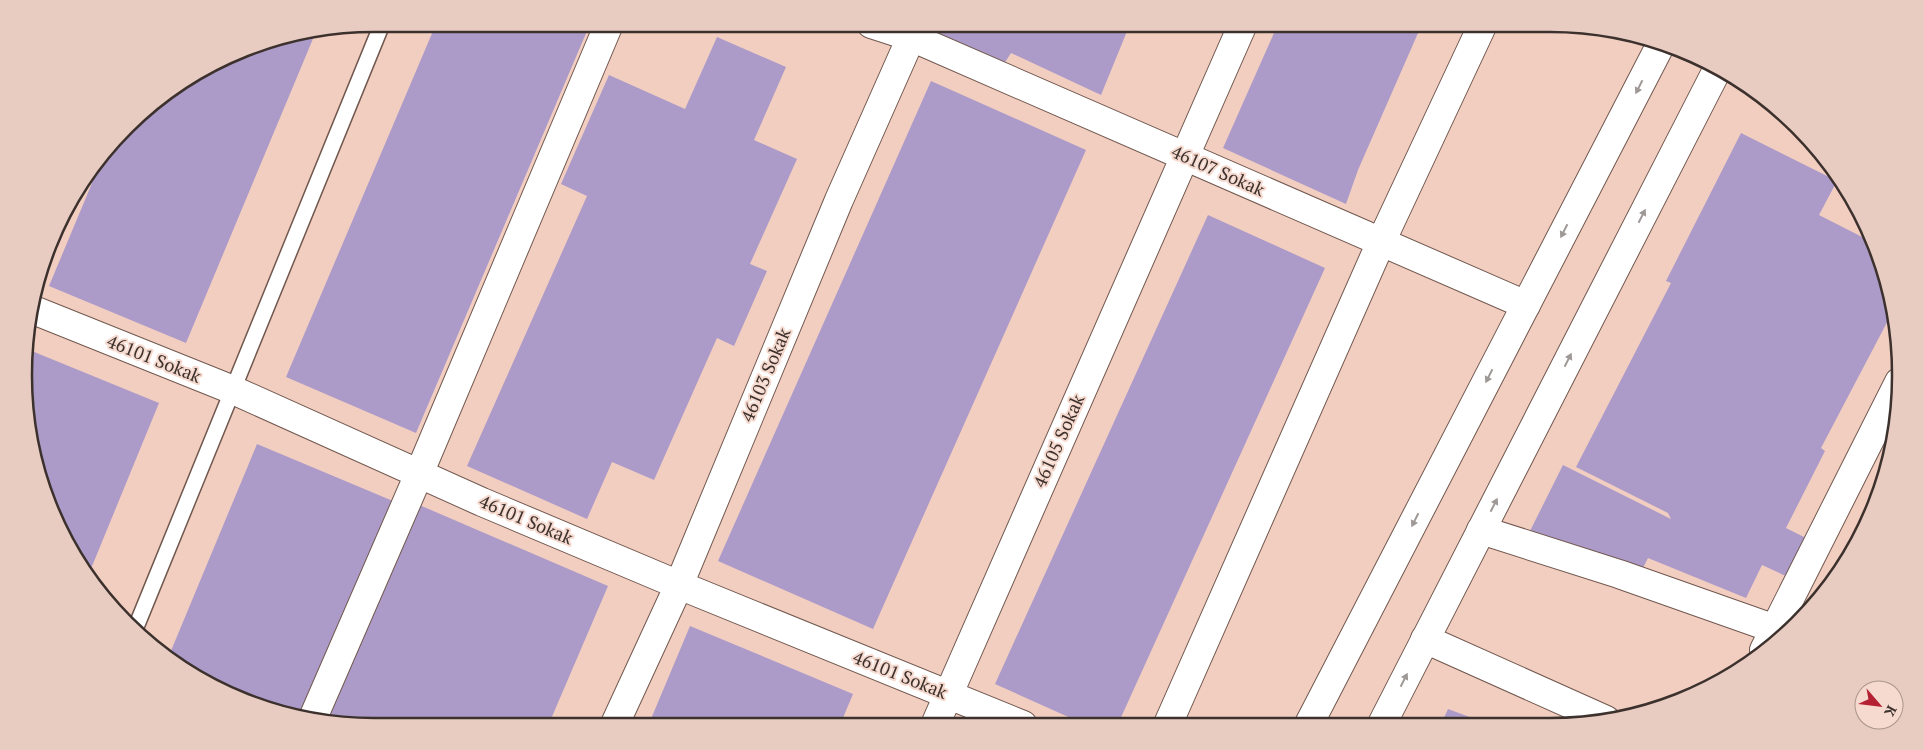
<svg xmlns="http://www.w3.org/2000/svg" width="1924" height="750" font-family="'PT Serif',serif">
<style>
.built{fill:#f2cec0}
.building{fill:#ac9bc9}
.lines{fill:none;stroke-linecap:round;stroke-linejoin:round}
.lane-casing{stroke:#71584f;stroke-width:18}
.street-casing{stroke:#71584f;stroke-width:30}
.secondary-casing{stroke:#71584f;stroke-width:30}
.lane{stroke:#fff;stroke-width:15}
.street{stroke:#fff;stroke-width:28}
.secondary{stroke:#fff;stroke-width:28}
.oneway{fill:#9e9896}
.labels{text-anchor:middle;stroke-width:4;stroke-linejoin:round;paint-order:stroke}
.street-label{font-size:18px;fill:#3c312d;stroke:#f7dacf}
.rim{fill:none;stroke:#3c312d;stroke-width:2.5}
</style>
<rect width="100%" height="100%" fill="#f7dacf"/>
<path class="built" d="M 375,24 L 1549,24 L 1640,36 L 1705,60 L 1763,97 L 1813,144 L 1853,200 L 1882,262 L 1897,329 L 1899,398 L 1888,466 L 1853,551 L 1781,639 L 1704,690 L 1595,723 L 375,726 L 284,714 L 219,690 L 161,654 L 83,570 L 50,509 L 31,444 L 27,329 L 42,262 L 71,200 L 144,111 L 200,71 L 262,42 Z"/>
<path class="building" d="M 436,24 L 590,24 L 416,433 L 286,377 Z
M 935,24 L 1130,24 L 1101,95 L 1011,53 L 1004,64 L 932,32 Z
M 1278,24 L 1422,24 L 1358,170 L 1346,204 L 1223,148 Z
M 315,34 L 186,343 L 49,286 L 100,164 L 144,111 L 200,71 L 262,42 Z
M 717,37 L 786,67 L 754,140 L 797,159 L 750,264 L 767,271 L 734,346 L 717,338 L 654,480 L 612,462 L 587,519 L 467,466 L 587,196 L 561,184 L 609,75 L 685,109 Z
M 931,81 L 1086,150 L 873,629 L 718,561 Z
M 1741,133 L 1837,181 L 1819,215 L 1872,242 L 1881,261 L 1876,271 L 1885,275 L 1893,311 L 1821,448 L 1825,451 L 1786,528 L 1808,539 L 1788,577 L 1762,565 L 1746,598 L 1648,558 L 1641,572 L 1529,533 L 1563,465 L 1671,519 L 1668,513 L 1576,467 L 1671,283 L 1666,281 Z
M 1208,215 L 1325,268 L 1118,724 L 1084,724 L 995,684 Z
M 27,349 L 159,403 L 88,576 L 83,570 L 50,509 L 31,444 Z
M 257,444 L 393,501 L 302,717 L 284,714 L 219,690 L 168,658 Z
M 417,504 L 608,586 L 548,726 L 375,726 L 325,720 Z
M 690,626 L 853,694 L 840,725 L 648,726 Z
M 1448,709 L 1486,723 L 1441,724 Z"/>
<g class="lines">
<defs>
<path id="lane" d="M 136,627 L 382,24"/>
<path id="street" d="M 871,24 L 911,37 L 1526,305
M 31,309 L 233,390 L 482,502 L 679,585 L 1023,725
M 1481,530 L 1619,574 L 1775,629
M 1425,639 L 1606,720
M 1764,650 L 1899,382
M 313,718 L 419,474 L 609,24
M 1168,724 L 1381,242 L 1483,24
M 935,725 L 1243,24
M 614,726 L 679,585 L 839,200 L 917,24"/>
<path id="secondary" d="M 1309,724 L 1661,44
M 1382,724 L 1718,68"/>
</defs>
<use href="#lane" class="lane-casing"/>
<use href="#street" class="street-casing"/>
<use href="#secondary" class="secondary-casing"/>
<use href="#lane" class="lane"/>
<use href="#street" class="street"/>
<use href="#secondary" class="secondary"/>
</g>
<defs><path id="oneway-solid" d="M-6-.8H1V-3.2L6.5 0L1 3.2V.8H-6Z" transform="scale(1.25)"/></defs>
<g class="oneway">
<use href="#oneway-solid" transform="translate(1639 87) rotate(117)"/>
<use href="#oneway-solid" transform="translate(1642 216) rotate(-63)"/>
<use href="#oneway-solid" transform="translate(1564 231) rotate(117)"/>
<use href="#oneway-solid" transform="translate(1568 360) rotate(-63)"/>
<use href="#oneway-solid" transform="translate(1489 376) rotate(117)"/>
<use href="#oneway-solid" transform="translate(1494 505) rotate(-63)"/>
<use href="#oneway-solid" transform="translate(1415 520) rotate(117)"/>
<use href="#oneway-solid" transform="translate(1404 680) rotate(-63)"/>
</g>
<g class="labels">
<g class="street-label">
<text transform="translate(1218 171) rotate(24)" y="6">46107 Sokak</text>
<text transform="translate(154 359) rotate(22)" y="6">46101 Sokak</text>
<text transform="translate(766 375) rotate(-67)" y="6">46103 Sokak</text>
<text transform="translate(1059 441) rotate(-66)" y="6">46105 Sokak</text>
<text transform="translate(526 520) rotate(23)" y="6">46101 Sokak</text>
<text transform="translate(900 675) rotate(22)" y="6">46101 Sokak</text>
</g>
</g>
<path d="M0 0H1924V750H0ZM374 32H1550A342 342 0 0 1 1892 374V376A342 342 0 0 1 1550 718H374A342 342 0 0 1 32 376V374A342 342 0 0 1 374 32Z" fill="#e8ccc2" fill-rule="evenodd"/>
<path class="rim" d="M374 32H1550A342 342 0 0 1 1892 374V376A342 342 0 0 1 1550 718H374A342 342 0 0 1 32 376V374A342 342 0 0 1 374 32Z"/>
<g transform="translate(1879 705) rotate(118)"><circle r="24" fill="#f7dacf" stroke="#ac968e"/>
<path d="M0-4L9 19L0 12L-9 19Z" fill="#b32132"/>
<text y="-8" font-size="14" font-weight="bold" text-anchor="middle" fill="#3c312d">K</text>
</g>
</svg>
